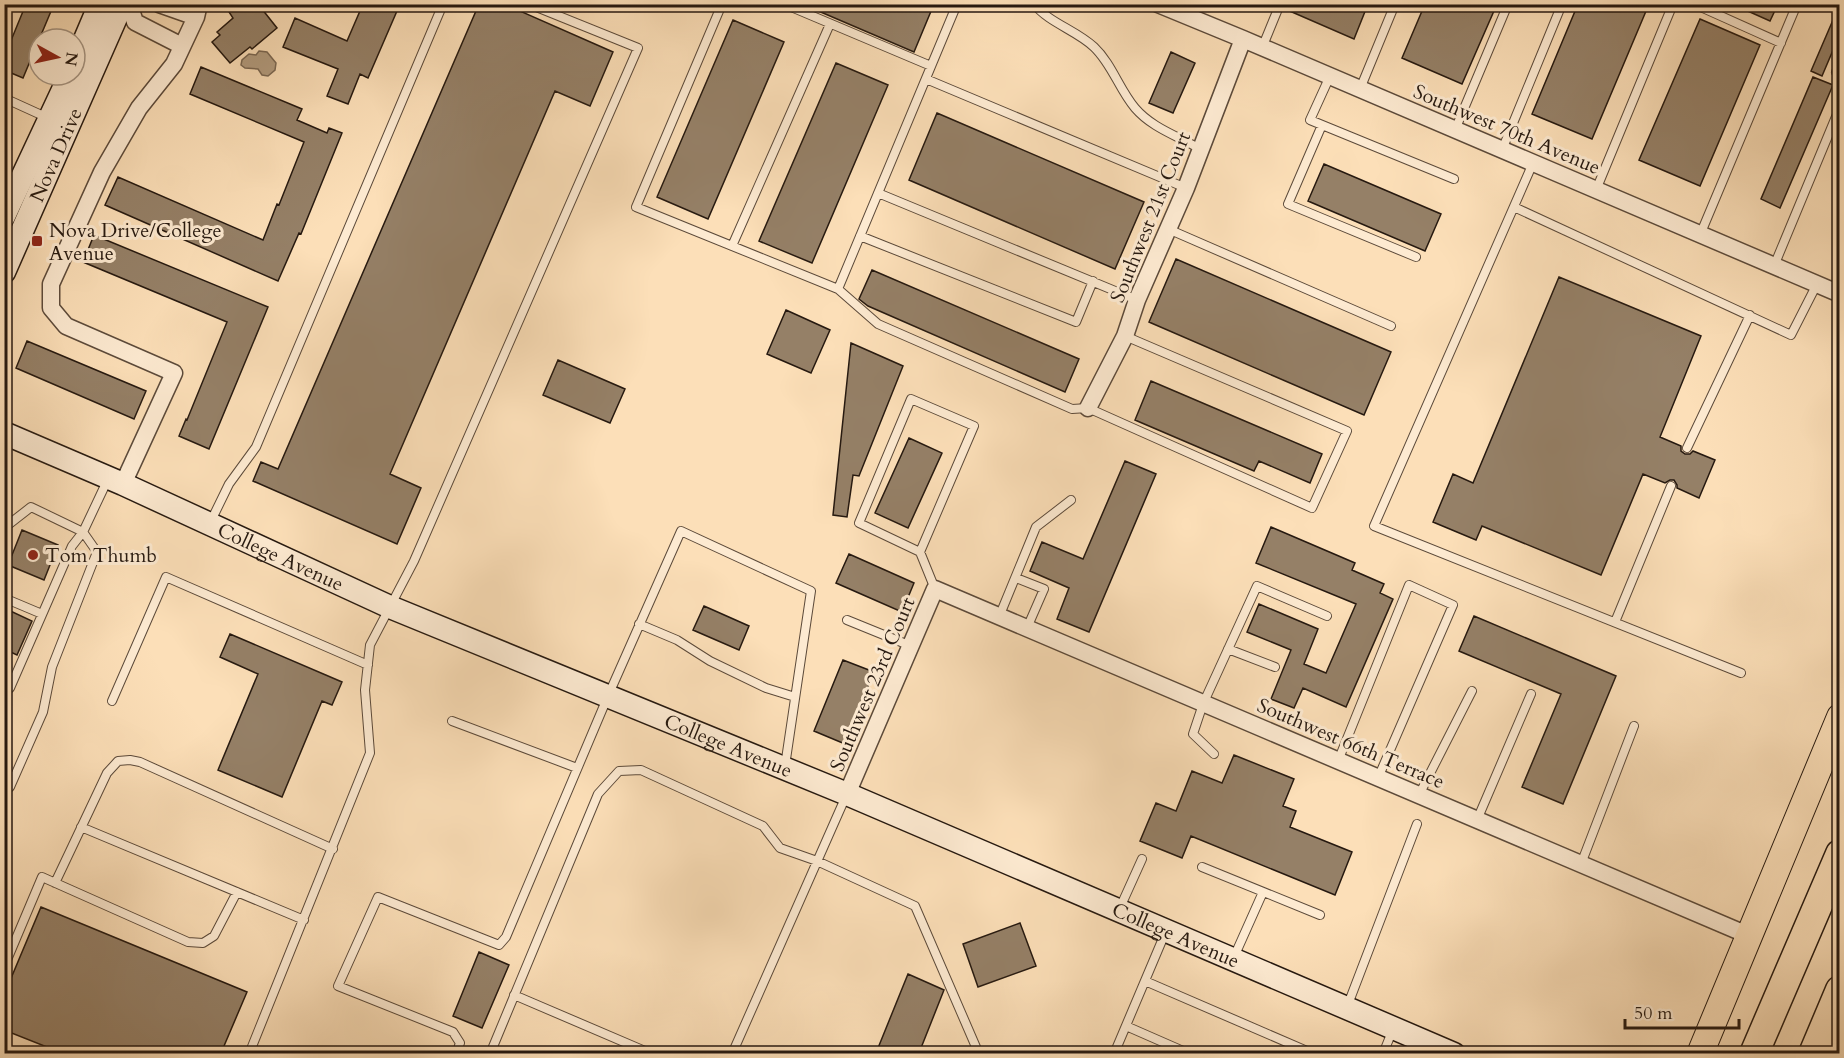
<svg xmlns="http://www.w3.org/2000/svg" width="1844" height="1058" font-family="Cardo,serif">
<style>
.water{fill:#b39c7f;stroke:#7b6853;stroke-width:1.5}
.building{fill:#958067;stroke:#261910;stroke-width:1.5}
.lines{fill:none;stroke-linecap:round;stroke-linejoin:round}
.lane-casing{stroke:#5c4a3a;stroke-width:10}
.street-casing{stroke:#5c4a3a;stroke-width:19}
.secondary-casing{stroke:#261910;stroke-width:25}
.primary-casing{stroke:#261910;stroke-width:28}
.highway-casing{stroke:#261910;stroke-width:31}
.lane{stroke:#fdead1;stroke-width:8}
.street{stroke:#fdead1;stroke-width:16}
.secondary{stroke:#fdead1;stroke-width:22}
.primary{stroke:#fcdfb8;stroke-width:26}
.highway{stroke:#fcdfb8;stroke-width:28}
.poi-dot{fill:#8f2418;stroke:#fdead1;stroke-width:2}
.labels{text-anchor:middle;stroke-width:6;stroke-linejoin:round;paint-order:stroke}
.street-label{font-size:20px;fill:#261910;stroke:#fdead1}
.poi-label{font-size:20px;fill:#261910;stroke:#fdead1;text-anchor:start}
</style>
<rect width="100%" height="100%" fill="#fcdfb8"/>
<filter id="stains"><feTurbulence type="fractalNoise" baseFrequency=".00333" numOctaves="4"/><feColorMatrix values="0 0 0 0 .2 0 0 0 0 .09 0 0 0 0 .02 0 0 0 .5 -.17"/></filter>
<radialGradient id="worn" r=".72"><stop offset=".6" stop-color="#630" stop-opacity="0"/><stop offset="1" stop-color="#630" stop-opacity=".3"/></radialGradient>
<path class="water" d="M 259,51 L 267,52 L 276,63 L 275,70 L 268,76 L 262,75 L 258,69 L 245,68 L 241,65 L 242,60 L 249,54 L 256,55 Z"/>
<path class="building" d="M 26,4 L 54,4 L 23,78 L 4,70 L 4,40 L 10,43 Z
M 238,4 L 258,4 L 277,28 L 252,49 L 250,47 L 230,63 L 212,42 L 220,35 L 217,32 L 233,18 L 229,12 Z
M 363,4 L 400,4 L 368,78 L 360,74 L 348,104 L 327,96 L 338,69 L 283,47 L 295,18 L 347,41 Z
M 479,4 L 504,4 L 613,52 L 590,106 L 555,91 L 390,474 L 421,488 L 397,544 L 253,481 L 261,462 L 278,469 Z
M 802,4 L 934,4 L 914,52 Z
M 1286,4 L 1368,4 L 1354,39 L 1285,9 Z
M 1425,4 L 1497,4 L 1462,84 L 1402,58 Z
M 1578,4 L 1649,4 L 1592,139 L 1532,114 Z
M 1732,4 L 1778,4 L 1770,21 Z
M 1839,6 L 1839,36 L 1822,76 L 1811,71 Z
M 1700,19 L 1760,45 L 1700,186 L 1639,160 Z
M 733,20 L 784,42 L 708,219 L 657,197 Z
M 1171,52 L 1195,63 L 1173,113 L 1149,103 Z
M 836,63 L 888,85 L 812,263 L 759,241 Z
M 201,67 L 302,109 L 297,120 L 327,133 L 329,128 L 342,133 L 301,234 L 299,233 L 278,281 L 105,205 L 118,177 L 263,240 L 277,204 L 279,205 L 304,142 L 190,94 Z
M 1813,77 L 1833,85 L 1780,208 L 1761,199 Z
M 937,113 L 1144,202 L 1115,269 L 909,180 Z
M 1324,164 L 1441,214 L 1425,251 L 1308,201 Z
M 94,235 L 268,307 L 209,449 L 179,436 L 186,419 L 187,420 L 227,322 L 83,262 Z
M 1176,259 L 1391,352 L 1364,415 L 1149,322 Z
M 872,270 L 1079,359 L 1065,392 L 868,306 L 859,299 Z
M 1559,277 L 1701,336 L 1660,437 L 1681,446 L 1681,451 L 1685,454 L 1690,454 L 1693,451 L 1715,460 L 1699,498 L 1677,488 L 1677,485 L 1674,480 L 1670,480 L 1665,483 L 1643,474 L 1601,575 L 1482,526 L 1476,540 L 1433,522 L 1453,474 L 1473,483 Z
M 786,310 L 830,330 L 811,373 L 767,354 Z
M 27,341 L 146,391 L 134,419 L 16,368 Z
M 851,343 L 903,366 L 859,476 L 853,475 L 847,517 L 833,515 Z
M 558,360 L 625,389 L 610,423 L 543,395 Z
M 1151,381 L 1322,454 L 1310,483 L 1259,461 L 1254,471 L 1135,420 Z
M 909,438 L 942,453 L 908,528 L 875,513 Z
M 1125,461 L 1156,474 L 1089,632 L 1057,619 L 1069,588 L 1030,571 L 1042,542 L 1083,559 Z
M 1271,527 L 1355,563 L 1352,570 L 1384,584 L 1380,593 L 1393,599 L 1346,707 L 1303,688 L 1294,708 L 1271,699 L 1291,650 L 1247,632 L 1259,604 L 1318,629 L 1304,664 L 1326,673 L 1356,604 L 1256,563 Z
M 22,530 L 58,545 L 44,580 L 8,565 Z
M 849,554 L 914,583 L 902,612 L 836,583 Z
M 704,606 L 749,626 L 739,650 L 693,630 Z
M 4,608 L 32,621 L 17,655 L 4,649 Z
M 1474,616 L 1616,676 L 1563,804 L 1522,787 L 1561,694 L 1459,651 Z
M 230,634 L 342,682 L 332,705 L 322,701 L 282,797 L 218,770 L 258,674 L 220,657 Z
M 843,660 L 874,672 L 845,744 L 814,731 Z
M 1234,755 L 1294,779 L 1283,806 L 1296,811 L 1290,827 L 1352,852 L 1335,895 L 1191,836 L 1182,858 L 1140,841 L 1156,803 L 1176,811 L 1192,771 L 1222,783 Z
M 41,907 L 247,992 L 221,1053 L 62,1053 L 4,1030 L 4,995 Z
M 1020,923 L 1036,966 L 978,987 L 963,944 Z
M 479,952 L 509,965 L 482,1028 L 453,1016 Z
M 908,974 L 944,990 L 919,1053 L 876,1053 Z"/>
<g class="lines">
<defs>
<path id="lane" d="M 722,4 L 636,207 L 838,289 L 878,324 L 1072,409 L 1088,408 L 1312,508 L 1347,431 L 1125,336
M 784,4 L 931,66
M 1034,4 C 1049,23 1076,30 1094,47 C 1112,64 1119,89 1135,108 C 1152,128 1178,136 1200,149
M 1694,4 L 1781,43
M 1262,48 L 1280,4
M 1840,62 L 1836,72 L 1840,74
M 1330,76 L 1310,120 L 1454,179
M 926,79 L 1186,188
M 1360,89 L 1395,4
M 4,98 L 48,118
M 1322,125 L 1288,204 L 1416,257
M 1455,130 L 1508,4
M 1502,150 L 1562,4
M 1533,163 L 1374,526 L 1741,673
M 1596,190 L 1673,4
M 878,193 L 1137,300
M 1514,207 L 1791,335 L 1817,284
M 1168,229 L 1391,326
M 1700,235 L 1797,4
M 860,236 L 1076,322 L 1093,281
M 732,246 L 830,24
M 1774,266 L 1840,107
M 838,289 L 957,4
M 1687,448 L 1750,315
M 210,523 L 229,484 L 256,447 L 443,4
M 4,528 L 31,507 L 83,532 L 108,479
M 920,552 L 974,426 L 911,399 L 859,523 L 920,552 L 935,589
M 1016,578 L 1044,589 L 1027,628
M 4,598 L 42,614
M 999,617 L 1036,527 L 1071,500
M 847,620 L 911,646
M 1615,622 L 1671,486
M 639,624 L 677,640 L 710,661 L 766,688 L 795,697
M 1228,649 L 1275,667
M 4,686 L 10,688 L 72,546 L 83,532 L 97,552 L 52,667 L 43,712 L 10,787 L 4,785
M 112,701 L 166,577 L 368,665
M 452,721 L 577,768
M 1214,754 L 1193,734 L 1203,704 L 1257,586 L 1327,616
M 1338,761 L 1409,585 L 1453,605 L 1378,778
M 1419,795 L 1472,691
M 1477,820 L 1531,694
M 81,827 L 304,920
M 1581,864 L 1634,726
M 1202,867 L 1320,915
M 55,883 L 107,773 L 118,761 L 130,760 L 140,762 L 333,849
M 1119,910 L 1142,859
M 1234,957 L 1263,892
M 4,967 L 42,877 L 188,942 L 203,943 L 214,936 L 237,892
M 1145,981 L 1314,1054
M 514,995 L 652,1054
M 1347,1007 L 1417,824
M 1126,1026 L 1190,1054
M 249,1054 L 370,753 L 365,690 L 370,645 L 414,561 L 638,48 L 529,4
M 456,1054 L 460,1043 L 453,1032 L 338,986 L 378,897 L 499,945 L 506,937 L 608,696 L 681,531 L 811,591 L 785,766
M 490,1054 L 598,794 L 619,771 L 641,770 L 763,826 L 780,848 L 817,861 L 915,906 L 979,1054
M 732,1054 L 846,796
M 1114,1054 L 1166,931
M 1383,1054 L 1393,1029"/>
<path id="street" d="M 129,4 L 135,22 L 182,46
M 159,4 L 196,17
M 1158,4 L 1243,39 L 1840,294
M 1088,408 L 1125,336 L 1137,300 L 1186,188 L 1243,39
M 123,484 L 174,373 L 66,326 L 51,308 L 51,284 L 102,172 L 139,108 L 174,64 L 196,17 L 199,4
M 847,794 L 935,589 L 1750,936"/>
<g id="secondary">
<path d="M 75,63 L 100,4"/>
<path d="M 4,216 L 70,75"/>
<path id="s1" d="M 4,272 L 122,4"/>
<path id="s2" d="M 4,433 L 123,484 L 390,607 L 847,794 L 1454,1054"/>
</g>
<path id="primary" d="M 1700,1054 L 1840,717"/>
<path id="highway" d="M 1754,1054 L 1840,854
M 1813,1054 L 1840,990"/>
</defs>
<use href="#lane" class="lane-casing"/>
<use href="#street" class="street-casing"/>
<use href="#secondary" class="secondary-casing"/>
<use href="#primary" class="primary-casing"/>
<use href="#highway" class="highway-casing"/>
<use href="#lane" class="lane"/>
<use href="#street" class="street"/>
<use href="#secondary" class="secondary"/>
<use href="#primary" class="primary"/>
<use href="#highway" class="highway"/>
</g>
<g class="poi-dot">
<rect x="31" y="235" width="12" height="12" rx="3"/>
<circle cx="33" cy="555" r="6"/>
</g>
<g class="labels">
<g class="street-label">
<text transform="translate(1507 129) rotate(23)" y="7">Southwest 70th Avenue</text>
<text dy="7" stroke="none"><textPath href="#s1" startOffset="128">Nova Drive</textPath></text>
<text transform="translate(1150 217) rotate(-68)" y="7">Southwest 21st Court</text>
<text dy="7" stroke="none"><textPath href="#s2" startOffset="303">College Avenue</textPath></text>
<text transform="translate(872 684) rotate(-67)" y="7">Southwest 23rd Court</text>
<text transform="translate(1351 743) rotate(23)" y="7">Southwest 66th Terrace</text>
<text dy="7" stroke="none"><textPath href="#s2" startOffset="789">College Avenue</textPath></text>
<text dy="7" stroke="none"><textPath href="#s2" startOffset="1275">College Avenue</textPath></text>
</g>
<g class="poi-label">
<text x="49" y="237">Nova Drive/College<tspan x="49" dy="23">Avenue</tspan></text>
<text x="45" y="562">Tom Thumb</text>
</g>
</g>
<rect width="1844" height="1058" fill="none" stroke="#fcdfb8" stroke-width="24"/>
<rect x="6" y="6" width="1832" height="1046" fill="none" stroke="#261910" stroke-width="3"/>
<rect x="12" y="12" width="1820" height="1034" fill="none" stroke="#261910" stroke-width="1.5"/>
<g transform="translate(57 57) rotate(98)"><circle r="28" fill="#fdead1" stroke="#a79684" stroke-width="1.5"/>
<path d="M0-4.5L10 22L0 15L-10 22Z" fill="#8f2418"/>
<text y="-9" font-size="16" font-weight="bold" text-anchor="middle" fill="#261910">N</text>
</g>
<path d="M1625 1019v9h114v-9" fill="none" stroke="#261910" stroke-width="3"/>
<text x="1634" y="1019" font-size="18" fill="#261910" stroke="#fdead1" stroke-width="4.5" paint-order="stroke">50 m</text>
<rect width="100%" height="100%" filter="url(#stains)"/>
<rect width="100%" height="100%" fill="url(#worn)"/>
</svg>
